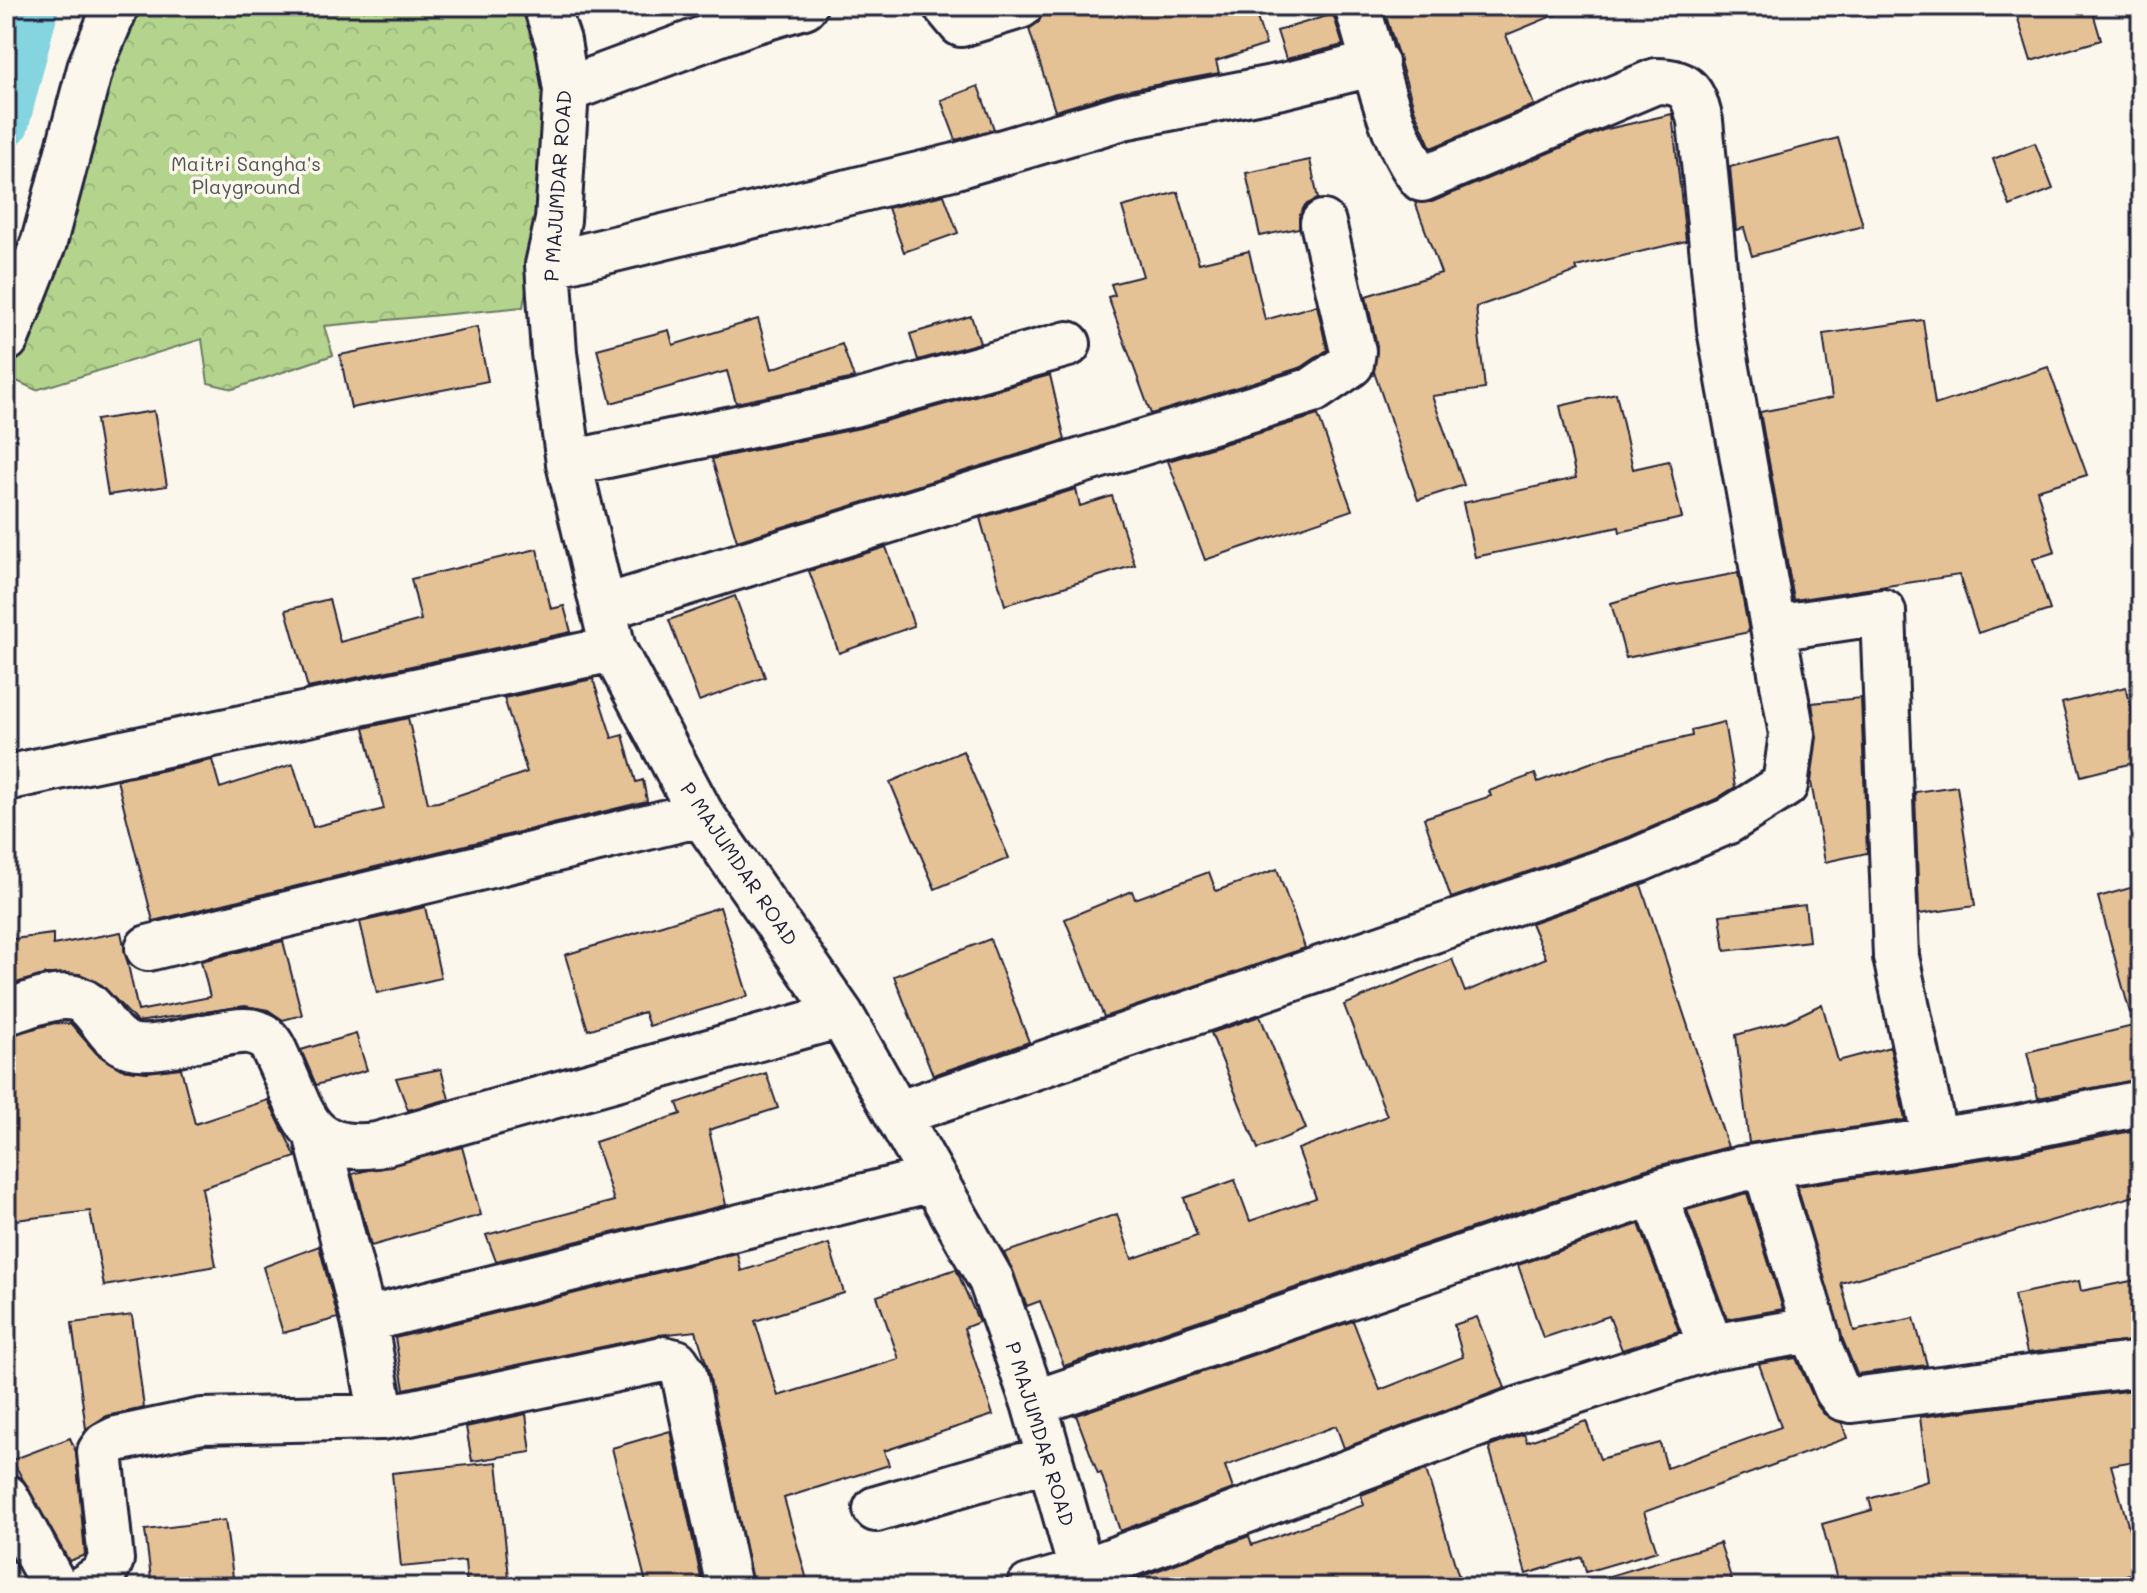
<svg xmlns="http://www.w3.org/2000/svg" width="2147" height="1593" font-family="Mali,sans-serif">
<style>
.park{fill:url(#park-crowns);stroke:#6b7b64;stroke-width:2}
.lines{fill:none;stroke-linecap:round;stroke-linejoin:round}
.canal{stroke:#85d5e0;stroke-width:46}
.building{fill:#e5c296;stroke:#22223b;stroke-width:2}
.minor-casing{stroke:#22223b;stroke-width:50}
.minor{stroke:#fbf7ec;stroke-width:44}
.labels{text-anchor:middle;stroke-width:7;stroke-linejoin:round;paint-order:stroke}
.park-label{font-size:20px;fill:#4e5754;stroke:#fbf7ec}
.street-label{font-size:20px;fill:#22223b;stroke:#fbf7ec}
</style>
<defs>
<pattern id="park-crowns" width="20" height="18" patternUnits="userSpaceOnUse" patternTransform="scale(2)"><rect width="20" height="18" fill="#b4d48e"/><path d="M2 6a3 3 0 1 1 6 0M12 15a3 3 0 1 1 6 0" fill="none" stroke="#9ab67b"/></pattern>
</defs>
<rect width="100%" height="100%" fill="#fbf7ec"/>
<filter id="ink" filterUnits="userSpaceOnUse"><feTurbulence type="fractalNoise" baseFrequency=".0125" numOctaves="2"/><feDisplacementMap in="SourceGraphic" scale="16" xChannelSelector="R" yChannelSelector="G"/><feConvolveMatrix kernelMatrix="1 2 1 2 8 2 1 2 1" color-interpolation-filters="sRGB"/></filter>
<g filter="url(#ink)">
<path class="park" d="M 99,6 L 522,6 L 533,31 L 557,113 L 523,307 L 324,326 L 333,355 L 233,389 L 208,383 L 202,339 L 36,390 L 6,376 L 6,327 Z"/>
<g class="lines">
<path class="canal" d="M 6,124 L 36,6"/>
</g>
<path class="building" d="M 1044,6 L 1253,6 L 1266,45 L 1216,61 L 1219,73 L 1118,92 L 1055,111 L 1029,29 L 1039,22 Z
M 1383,6 L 1573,6 L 1574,7 L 1506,35 L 1534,105 L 1431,148 L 1415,111 Z
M 2014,6 L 2091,6 L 2101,40 L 2031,61 Z
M 1333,14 L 1343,45 L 1286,59 L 1277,31 Z
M 978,86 L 994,129 L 956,140 L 941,100 Z
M 1672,114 L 1686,241 L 1576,267 L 1578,271 L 1476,307 L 1485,389 L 1432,396 L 1464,485 L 1418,500 L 1374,372 L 1377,346 L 1366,296 L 1441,273 L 1415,202 L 1432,202 L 1603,130 Z
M 1838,138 L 1863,226 L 1752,256 L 1744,228 L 1736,230 L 1730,167 Z
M 2035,143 L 2053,189 L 2010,206 L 1993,159 Z
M 1310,160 L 1318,199 L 1305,205 L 1299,217 L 1299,228 L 1260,236 L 1246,173 Z
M 1178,192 L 1199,263 L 1249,251 L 1265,320 L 1317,305 L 1327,350 L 1302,367 L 1151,414 L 1108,297 L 1115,295 L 1111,284 L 1143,276 L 1122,207 Z
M 944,195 L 958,233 L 904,252 L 888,208 Z
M 971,316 L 980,343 L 918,360 L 910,334 Z
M 758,319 L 772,369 L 842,344 L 854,378 L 736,403 L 727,371 L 611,403 L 597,349 L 669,330 L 673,345 Z
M 1923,320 L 1935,405 L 2048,367 L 2087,475 L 2037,490 L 2055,552 L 2033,559 L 2050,610 L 1978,633 L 1959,575 L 1794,600 L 1760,412 L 1832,398 L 1823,334 Z
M 477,327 L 488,381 L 351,408 L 340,355 Z
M 1050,375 L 1065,440 L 737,541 L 712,459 L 860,428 Z
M 1616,393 L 1633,469 L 1669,461 L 1682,518 L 1620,532 L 1619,527 L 1475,557 L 1463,503 L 1576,478 L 1560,406 Z
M 154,411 L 167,486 L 108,495 L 96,420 Z
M 1318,415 L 1352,510 L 1205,560 L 1168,461 Z
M 1076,489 L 1080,506 L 1112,496 L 1135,565 L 1005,605 L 980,518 Z
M 886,547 L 914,626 L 839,653 L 809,571 Z
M 537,549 L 551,609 L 564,606 L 571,632 L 308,688 L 286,610 L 329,599 L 340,642 L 421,620 L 411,579 Z
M 1738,573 L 1749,632 L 1626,658 L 1611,603 L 1670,586 Z
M 735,596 L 765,677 L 699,701 L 669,620 Z
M 593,679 L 612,738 L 623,735 L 636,782 L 643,780 L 647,801 L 153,921 L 117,780 L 212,760 L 220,788 L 293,764 L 313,827 L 384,809 L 364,728 L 408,718 L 428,803 L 438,802 L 527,772 L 504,698 Z
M 2126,687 L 2141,745 L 2141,761 L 2081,776 L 2062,703 Z
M 1861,698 L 1867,853 L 1825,862 L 1811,782 L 1817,737 L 1812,703 Z
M 1724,722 L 1735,787 L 1716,799 L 1629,837 L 1451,898 L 1424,818 L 1491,796 L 1489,791 L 1535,774 L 1538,782 L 1609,756 L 1692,736 L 1691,730 Z
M 963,751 L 1009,858 L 935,889 L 890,782 Z
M 1957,786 L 1975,906 L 1919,914 L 1915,792 Z
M 1277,869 L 1305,948 L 1104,1017 L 1065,919 L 1132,891 L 1135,899 L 1209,872 L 1216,891 Z
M 1641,885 L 1728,1147 L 1646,1169 L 1064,1366 L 1040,1301 L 1027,1306 L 1004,1253 L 1117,1214 L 1132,1259 L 1197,1236 L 1184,1198 L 1235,1180 L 1250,1221 L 1316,1198 L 1298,1149 L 1387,1116 L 1344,1005 L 1452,959 L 1465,992 L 1546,958 L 1531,923 Z
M 2141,885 L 2141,1012 L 2130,1013 L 2098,897 Z
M 1805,905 L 1809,941 L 1725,951 L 1720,915 Z
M 425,907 L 441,978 L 377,993 L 360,922 Z
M 720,907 L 748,996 L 649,1026 L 644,1012 L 588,1030 L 565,955 Z
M 121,932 L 138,1011 L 210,997 L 201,961 L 283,941 L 302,1015 L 283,1020 L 268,1010 L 245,1006 L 137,1022 L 102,985 L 80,974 L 46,974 L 6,986 L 6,940 L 53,934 L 53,945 Z
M 990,939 L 1029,1042 L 933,1075 L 894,976 Z
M 1822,1004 L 1838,1061 L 1890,1047 L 1905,1120 L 1749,1143 L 1736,1035 L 1787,1021 Z
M 1260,1016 L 1306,1129 L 1258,1149 L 1211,1033 Z
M 55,1023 L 71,1024 L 97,1054 L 121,1069 L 147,1072 L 181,1068 L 195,1124 L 268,1100 L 296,1157 L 202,1188 L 216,1266 L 104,1286 L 90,1211 L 6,1221 L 6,1036 Z
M 2141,1024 L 2141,1079 L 2038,1098 L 2027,1052 Z
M 356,1034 L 367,1070 L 316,1085 L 301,1050 Z
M 441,1069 L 449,1099 L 408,1110 L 396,1078 Z
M 766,1073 L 778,1108 L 709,1130 L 726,1205 L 496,1261 L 486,1235 L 614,1201 L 595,1142 L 681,1114 L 677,1103 Z
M 2141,1129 L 2141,1194 L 1841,1283 L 1854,1331 L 1914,1318 L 1927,1365 L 1857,1374 L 1842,1338 L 1797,1186 L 2018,1154 Z
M 462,1147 L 481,1215 L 371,1246 L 352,1174 Z
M 1747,1193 L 1783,1309 L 1727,1319 L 1687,1210 Z
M 1639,1224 L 1679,1331 L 1622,1350 L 1609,1316 L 1543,1338 L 1518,1265 Z
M 829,1244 L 844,1293 L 755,1321 L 778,1396 L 899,1359 L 877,1296 L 956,1269 L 979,1322 L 964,1328 L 993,1415 L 884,1451 L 889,1465 L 784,1498 L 809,1587 L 753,1587 L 708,1369 L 696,1331 L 658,1335 L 404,1389 L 395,1338 L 737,1253 L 741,1271 Z
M 319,1246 L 338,1318 L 283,1333 L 263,1267 Z
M 2141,1279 L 2141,1340 L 2027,1353 L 2014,1295 L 2079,1281 L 2081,1291 Z
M 132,1315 L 144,1408 L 106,1416 L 86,1429 L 72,1323 Z
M 1477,1317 L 1505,1388 L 1344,1448 L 1336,1426 L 1225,1466 L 1233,1489 L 1120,1531 L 1101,1473 L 1098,1474 L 1076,1415 L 1353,1321 L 1380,1390 L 1463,1357 L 1454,1325 Z
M 1796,1358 L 1817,1405 L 1824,1414 L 1842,1423 L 1847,1438 L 1644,1512 L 1657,1551 L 1586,1572 L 1582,1557 L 1526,1574 L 1489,1447 L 1524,1434 L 1527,1442 L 1586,1421 L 1600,1459 L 1660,1443 L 1667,1468 L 1781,1427 L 1759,1364 Z
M 2141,1389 L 2141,1460 L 2111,1465 L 2141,1571 L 2084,1587 L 1839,1587 L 1822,1524 L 1872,1510 L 1869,1499 L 1928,1481 L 1920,1417 Z
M 526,1414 L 531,1452 L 472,1461 L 466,1427 Z
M 670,1431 L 703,1587 L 647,1587 L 612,1448 Z
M 70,1438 L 76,1452 L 85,1555 L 69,1561 L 12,1460 Z
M 497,1462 L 510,1587 L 467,1587 L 465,1561 L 401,1567 L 392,1473 Z
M 1426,1470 L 1462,1587 L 1138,1587 L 1135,1579 L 1249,1536 L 1252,1545 L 1364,1505 L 1361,1495 Z
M 225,1520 L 233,1577 L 152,1587 L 145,1530 Z
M 1720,1543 L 1734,1587 L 1605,1587 L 1603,1578 Z"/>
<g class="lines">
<defs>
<path id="minor" d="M 546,6 L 558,41 L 566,90 L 558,220 L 548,265 L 554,353 L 569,463 L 613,649 L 701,814 L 841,1015 L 991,1280 L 1034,1403 L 1086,1587
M 946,6 L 961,24 L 1020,6
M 566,90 L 747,23 L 804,6
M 548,265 L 956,166 L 1123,117 L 1282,86 L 1376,63
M 6,339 L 44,242 L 91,65 L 116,6
M 569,463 L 853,404 L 1068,344
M 603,608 L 1313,390 L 1351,364 L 1353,351 L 1323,223
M 1774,628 L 1883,612 L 1896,957 L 1935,1139
M 6,778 L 613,649
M 148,948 L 701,814
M 6,1012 C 24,1007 46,997 65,997 C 99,996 101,1038 131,1046 C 163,1054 234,1023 257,1033 C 270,1038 274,1050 279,1061 C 304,1114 305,1154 377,1145 L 841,1015
M 897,1114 L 1638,860 L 1728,821 L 1785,785 L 1792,734 L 1720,329 L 1700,121 C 1693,92 1688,81 1656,81 L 1422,179 C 1389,138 1374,58 1357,6
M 316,1133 L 364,1320 L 382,1417
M 1765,1166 L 1818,1339
M 1654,1193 L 1711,1347
M 364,1320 L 933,1179
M 1034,1403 L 1654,1193 L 1741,1169 L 2014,1129 L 2141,1103
M 6,1497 L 55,1587
M 876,1509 L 1050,1458
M 85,1587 L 102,1576 L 111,1560 L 100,1452 L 105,1445 L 117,1439 L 202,1421 L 382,1417 L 410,1413 L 663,1359 L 676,1362 L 684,1374 L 729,1587
M 1029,1587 L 1081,1572 L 1508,1413 L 1711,1347 L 1805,1331 L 1813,1333 L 1837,1390 L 1843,1398 L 1852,1400 L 2141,1364"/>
</defs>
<use href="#minor" class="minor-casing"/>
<use href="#minor" class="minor"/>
</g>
</g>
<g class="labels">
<g class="park-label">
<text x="246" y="171">Maitri Sangha's<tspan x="246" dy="23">Playground</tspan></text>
</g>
<g class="street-label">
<text transform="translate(558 186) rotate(-86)" y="7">P MAJUMDAR ROAD</text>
<text transform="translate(739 864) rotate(56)" y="7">P MAJUMDAR ROAD</text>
<text transform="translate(1040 1434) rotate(73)" y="7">P MAJUMDAR ROAD</text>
</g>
</g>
<rect width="2147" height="1593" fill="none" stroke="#fbf7ec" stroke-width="32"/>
<rect x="16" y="16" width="2115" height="1561" fill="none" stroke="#22223b" stroke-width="3" filter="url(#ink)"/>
</svg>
